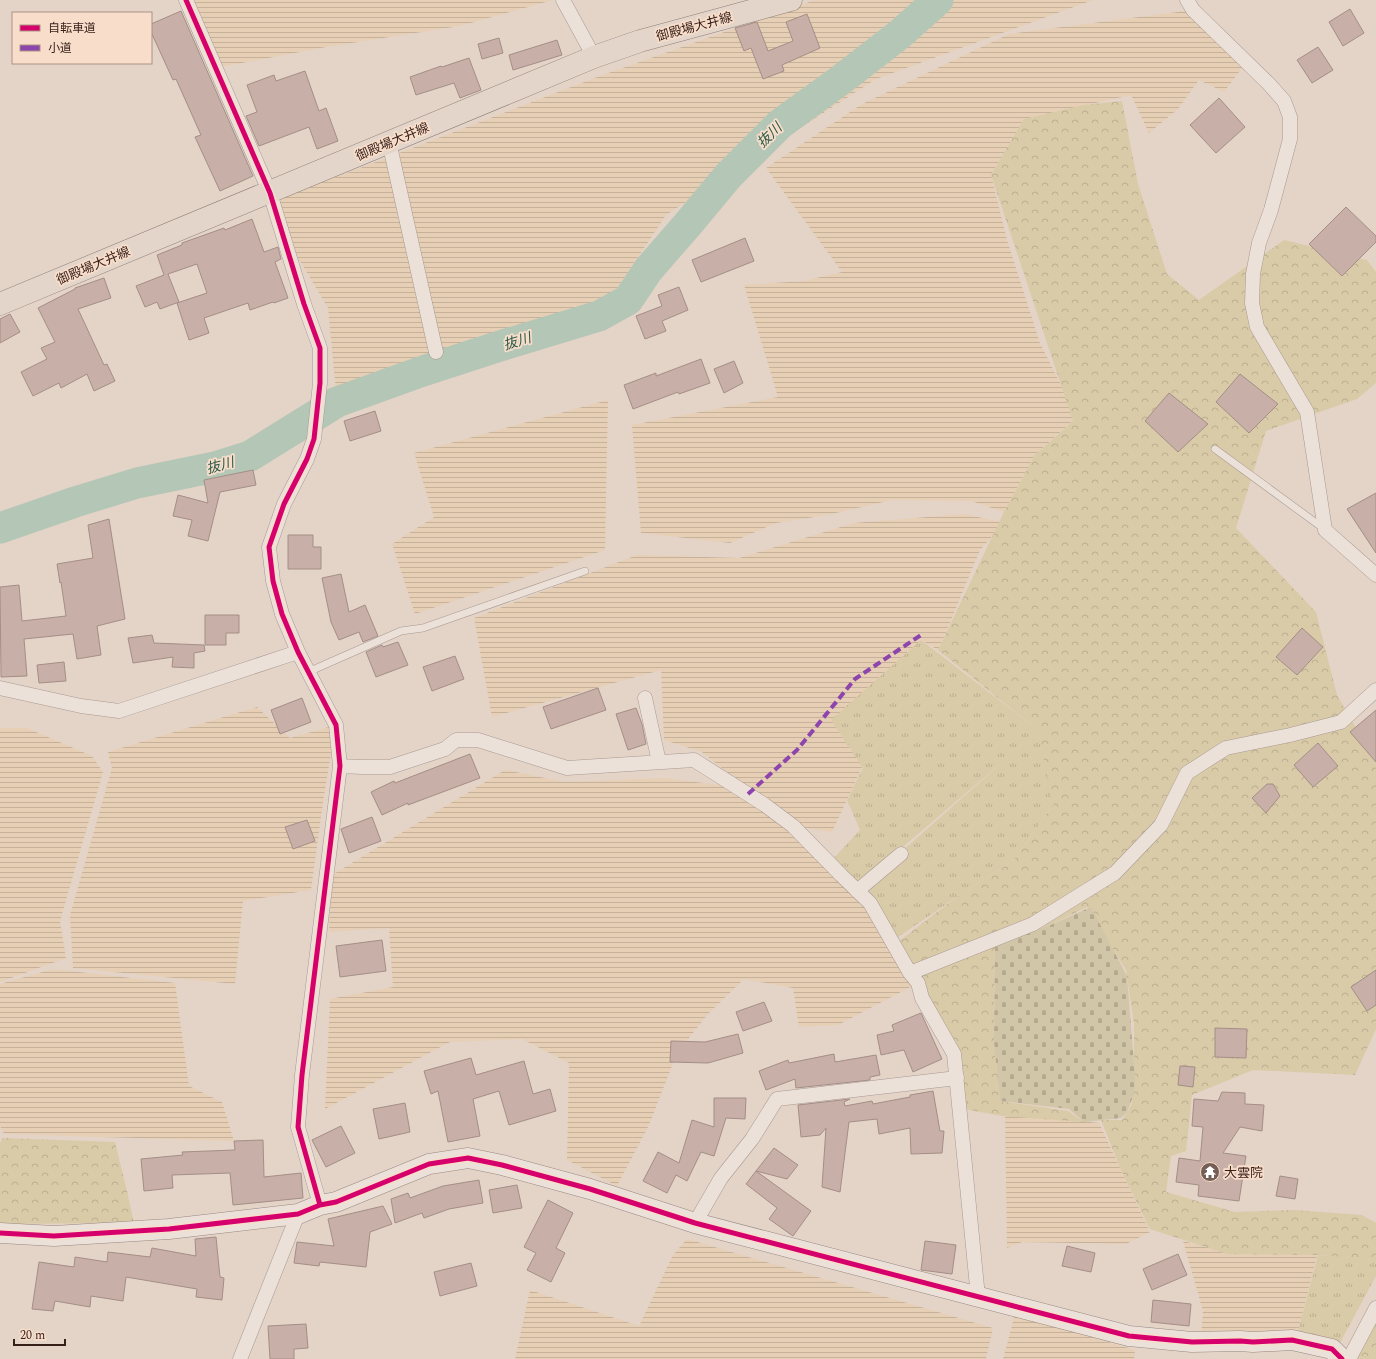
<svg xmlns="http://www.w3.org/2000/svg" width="1376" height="1359" font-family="Spectral,'Noto Sans JP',serif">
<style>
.farmland{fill:url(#farmland-rules)}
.grass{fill:url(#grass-tufts)}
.forest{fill:url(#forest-crowns)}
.cemetery{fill:url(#cemetery-stones)}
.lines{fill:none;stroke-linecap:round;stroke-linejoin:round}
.river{stroke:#b4c6b5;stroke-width:31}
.building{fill:#c8afa7;stroke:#a48e87}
.lane-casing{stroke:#a89991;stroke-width:8}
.street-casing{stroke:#a89991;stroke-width:15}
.secondary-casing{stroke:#988881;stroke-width:21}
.primary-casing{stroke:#8e7f78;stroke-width:23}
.lane{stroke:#ece1d9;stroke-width:7}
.street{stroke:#ece1d9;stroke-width:14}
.secondary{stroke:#ece1d9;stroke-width:20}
.primary{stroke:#e4d5ca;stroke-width:22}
.quiet{stroke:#8e44ad;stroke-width:4;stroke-dasharray:8 4;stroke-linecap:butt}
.cycleway-casing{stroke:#f8deca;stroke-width:8}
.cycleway{stroke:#d6006c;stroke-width:5}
.labels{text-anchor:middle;stroke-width:3.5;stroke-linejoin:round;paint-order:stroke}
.street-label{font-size:13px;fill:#371f19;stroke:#f8deca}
.poi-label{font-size:13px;fill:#371f19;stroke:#f8deca;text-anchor:start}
.water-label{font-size:14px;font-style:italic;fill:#275847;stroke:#f8deca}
</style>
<defs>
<pattern id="farmland-rules" width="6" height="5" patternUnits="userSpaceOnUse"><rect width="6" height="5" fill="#e6cfb5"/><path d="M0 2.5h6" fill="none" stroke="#c6b19b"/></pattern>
<pattern id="grass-tufts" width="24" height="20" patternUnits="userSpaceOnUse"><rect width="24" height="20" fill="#d9cba7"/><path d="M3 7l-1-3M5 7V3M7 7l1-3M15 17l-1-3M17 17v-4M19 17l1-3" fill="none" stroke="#bbae8f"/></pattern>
<pattern id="forest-crowns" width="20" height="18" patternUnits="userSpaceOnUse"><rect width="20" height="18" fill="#d9cba7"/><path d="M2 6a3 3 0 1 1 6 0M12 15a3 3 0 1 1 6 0" fill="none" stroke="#bbae8f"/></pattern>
<pattern id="cemetery-stones" width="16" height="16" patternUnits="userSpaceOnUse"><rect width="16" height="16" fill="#d2c6a8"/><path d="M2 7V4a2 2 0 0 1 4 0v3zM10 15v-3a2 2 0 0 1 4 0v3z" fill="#b5aa90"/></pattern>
</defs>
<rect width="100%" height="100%" fill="#e4d3c7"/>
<path class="farmland" d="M 186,0 L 553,0 L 460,26 L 326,47 L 216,68 Z
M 815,0 L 1093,0 L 876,79 L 666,215 L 599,316 L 337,402 L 328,308 L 266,204 L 600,76 Z
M 1193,10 L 1242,68 L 1224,92 L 1199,80 L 1178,109 L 1149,133 L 1131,95 L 1024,119 L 991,175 L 1007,240 L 1040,343 L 1077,417 L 1035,455 L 1004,512 L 971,501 L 892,500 L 827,515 L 776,523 L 730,543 L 641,533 L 632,425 L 778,397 L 744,285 L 804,281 L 842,272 L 766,168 L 862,104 L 1009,34 Z
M 608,400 L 605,550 L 415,614 L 392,544 L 434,517 L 414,453 Z
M 965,514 L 1004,523 L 980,550 L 944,637 L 938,650 L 921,640 L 832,832 L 793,826 L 702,752 L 664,740 L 661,670 L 492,717 L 474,618 L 637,555 L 739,558 L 854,523 Z
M 257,707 L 290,738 L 336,725 L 324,795 L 311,890 L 243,901 L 235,984 L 73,968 L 70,915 L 112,768 L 108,752 Z
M 0,728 L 27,728 L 92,756 L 103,772 L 60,921 L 66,958 L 0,982 Z
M 505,770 L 565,782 L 664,778 L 735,787 L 841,875 L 918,983 L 838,1025 L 799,1027 L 793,988 L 744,979 L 708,1014 L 677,1053 L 649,1125 L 617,1186 L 567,1160 L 569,1063 L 522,1039 L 450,1042 L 325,1109 L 330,999 L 393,987 L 389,928 L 329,932 L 332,875 Z
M 53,969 L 175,983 L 189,1086 L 222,1102 L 234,1141 L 4,1134 L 0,1126 L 0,984 Z
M 1005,1112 L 1099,1123 L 1150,1232 L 1126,1244 L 1022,1242 L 1007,1248 Z
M 687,1239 L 993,1328 L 986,1359 L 515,1359 L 530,1290 L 639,1326 L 673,1255 Z
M 1183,1241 L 1234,1254 L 1317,1255 L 1296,1339 L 1201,1337 L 1203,1311 Z
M 1015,1314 L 1135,1350 L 1134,1359 L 1003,1359 Z"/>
<path class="grass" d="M 921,640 L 1038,730 L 1054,804 L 1013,861 L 958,896 L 894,940 L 857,891 L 1007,758 L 856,887 L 832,860 L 860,830 L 847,800 L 863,768 L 831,720 Z
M 1318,1255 L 1376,1260 L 1376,1276 L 1335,1352 L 1296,1339 Z"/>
<path class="forest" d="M 1122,101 L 1138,184 L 1167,274 L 1199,300 L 1284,240 L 1367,260 L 1376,272 L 1376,383 L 1357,399 L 1266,431 L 1236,528 L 1316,612 L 1337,695 L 1376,763 L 1376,1029 L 1355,1075 L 1253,1070 L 1192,1095 L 1186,1151 L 1171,1156 L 1166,1192 L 1235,1212 L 1294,1210 L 1362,1215 L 1376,1223 L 1376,1260 L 1318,1255 L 1227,1254 L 1150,1229 L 1121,1170 L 1101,1120 L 1122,1120 L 1132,1104 L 1134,1073 L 1134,1024 L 1126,970 L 1087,907 L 1046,927 L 995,942 L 994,1042 L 1000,1101 L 1068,1111 L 1084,1122 L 1002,1116 L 964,1109 L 953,1046 L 898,942 L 958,896 L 1013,861 L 1054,804 L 1052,801 L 1038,730 L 938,650 L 1004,512 L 1035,455 L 1073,421 L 991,175 L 1024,119 L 1084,105 Z
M 3,1138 L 115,1142 L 126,1187 L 134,1223 L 0,1224 L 0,1143 Z
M 1376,1314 L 1376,1359 L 1358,1359 L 1352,1353 Z"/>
<path class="cemetery" d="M 1091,907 L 1127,976 L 1135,1075 L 1134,1094 L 1127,1112 L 1121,1118 L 1084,1122 L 1069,1109 L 1000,1101 L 994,1042 L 995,942 L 1048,926 Z"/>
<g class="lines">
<path class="river" d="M 0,528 L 75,502 L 137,483 L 215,467 L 250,456 L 337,402 L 423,371 L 500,346 L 599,316 L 628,300 L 648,270 L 688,224 L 728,176 L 780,124 L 842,79 L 900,34 L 938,0"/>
</g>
<path class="building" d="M 1350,9 L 1364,33 L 1343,46 L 1329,22 Z
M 181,11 L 253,176 L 220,191 L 195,137 L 201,135 L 176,79 L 173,80 L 151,32 L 151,24 Z
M 807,14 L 820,48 L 782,65 L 784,71 L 763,79 L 751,48 L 744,51 L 735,28 L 757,22 L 768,51 L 793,41 L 786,22 Z
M 499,38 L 503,53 L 482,59 L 478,44 Z
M 557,40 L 562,55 L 513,70 L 509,55 Z
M 1318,47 L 1333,70 L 1312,83 L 1297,60 Z
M 469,58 L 481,90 L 460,98 L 454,83 L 416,95 L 410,77 L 441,66 L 442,67 Z
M 305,71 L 319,111 L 326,108 L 338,141 L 317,149 L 309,127 L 259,146 L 246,116 L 257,112 L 247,85 L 274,75 L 276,81 Z
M 1219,98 L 1245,127 L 1216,153 L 1190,125 Z
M 1346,207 L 1376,236 L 1376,242 L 1342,276 L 1309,244 Z
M 252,219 L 264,252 L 278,247 L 281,259 L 275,262 L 288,298 L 274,303 L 273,302 L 250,310 L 248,303 L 204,318 L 209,333 L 189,340 L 177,303 L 207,293 L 197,264 L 168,274 L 179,302 L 160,309 L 157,302 L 145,307 L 136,286 L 164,275 L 157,255 L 182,245 L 182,243 L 224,228 L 225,230 Z
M 745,238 L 754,261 L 701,282 L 692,260 Z
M 104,278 L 111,298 L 78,309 L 104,365 L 107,364 L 115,381 L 94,391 L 87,374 L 61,388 L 59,383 L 33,396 L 21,372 L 47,359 L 41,348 L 55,342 L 38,308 L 75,289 L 75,288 Z
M 679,287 L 688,310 L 662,321 L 666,331 L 645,339 L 636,316 L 662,306 L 658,295 Z
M 10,314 L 20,332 L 0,343 L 0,319 Z
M 701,359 L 710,383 L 679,394 L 678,392 L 633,409 L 624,385 L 656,373 L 656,376 Z
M 734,361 L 743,383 L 724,393 L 714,369 Z
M 1240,374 L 1278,404 L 1249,433 L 1216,402 Z
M 1169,393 L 1208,424 L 1178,452 L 1145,421 Z
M 375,411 L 381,431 L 350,441 L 344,421 Z
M 253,470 L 256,485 L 220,492 L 208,541 L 188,536 L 192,520 L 173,516 L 178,495 L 208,503 L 204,480 Z
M 1376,493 L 1376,553 L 1347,509 Z
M 109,519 L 125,619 L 97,626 L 101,655 L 77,659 L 73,634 L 24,639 L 27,676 L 1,677 L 0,587 L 19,585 L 22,621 L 66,616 L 61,582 L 60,583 L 57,564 L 93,558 L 88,525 Z
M 288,535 L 313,535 L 313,547 L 321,547 L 321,569 L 288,569 Z
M 341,574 L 349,612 L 365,605 L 378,636 L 363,642 L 359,632 L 339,640 L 331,622 L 322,578 Z
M 205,615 L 239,615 L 239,633 L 226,633 L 226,645 L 205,645 Z
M 1302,628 L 1323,647 L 1297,675 L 1276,657 Z
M 152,635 L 154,643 L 204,645 L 205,651 L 194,653 L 194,668 L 172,667 L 173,657 L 133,663 L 128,638 Z
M 398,642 L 408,665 L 376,677 L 366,652 L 382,645 L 383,647 Z
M 455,656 L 464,679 L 432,691 L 423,667 Z
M 64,662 L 66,681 L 39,683 L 37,665 Z
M 598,688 L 606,710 L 551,729 L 543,707 Z
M 302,698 L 311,722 L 280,734 L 271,710 Z
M 636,708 L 642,724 L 646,744 L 628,750 L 616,714 Z
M 1376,710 L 1376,762 L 1350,732 Z
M 1318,743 L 1338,766 L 1313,787 L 1294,765 Z
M 470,754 L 480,778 L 408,805 L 408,803 L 382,815 L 371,792 L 394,781 L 395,783 Z
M 1267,784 L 1273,784 L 1280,796 L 1266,813 L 1252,798 Z
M 372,817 L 381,841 L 349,853 L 341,829 Z
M 307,820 L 315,841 L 293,849 L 285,827 Z
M 382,940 L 386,971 L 340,977 L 336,946 Z
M 1376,970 L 1376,1005 L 1367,1011 L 1351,987 Z
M 764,1002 L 772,1021 L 743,1031 L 736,1012 Z
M 921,1013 L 942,1059 L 913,1072 L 904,1050 L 881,1055 L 877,1035 L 894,1031 L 892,1025 Z
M 1215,1028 L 1247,1029 L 1246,1058 L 1215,1057 Z
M 738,1034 L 743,1053 L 708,1063 L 670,1062 L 671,1041 L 705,1042 Z
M 834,1054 L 835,1062 L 876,1055 L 880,1075 L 870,1077 L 870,1080 L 796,1088 L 795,1079 L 766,1090 L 759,1071 L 788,1060 L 789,1063 Z
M 471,1058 L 476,1075 L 524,1061 L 533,1094 L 550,1089 L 556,1111 L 509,1125 L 499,1091 L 473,1099 L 480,1136 L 448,1142 L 438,1091 L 431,1094 L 424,1071 Z
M 1180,1066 L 1195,1067 L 1193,1087 L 1178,1085 Z
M 933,1091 L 940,1131 L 944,1131 L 942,1153 L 911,1154 L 910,1128 L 879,1134 L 877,1119 L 849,1122 L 840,1192 L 822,1187 L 826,1128 L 820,1135 L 801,1137 L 798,1105 L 850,1099 L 844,1102 L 845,1106 L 872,1101 L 873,1104 L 910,1097 L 910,1095 Z
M 1222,1092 L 1245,1093 L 1245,1104 L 1264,1105 L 1262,1131 L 1240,1127 L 1223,1153 L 1246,1156 L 1239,1201 L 1198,1196 L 1199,1185 L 1176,1182 L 1179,1158 L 1200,1161 L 1203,1127 L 1192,1126 L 1194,1099 L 1218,1101 Z
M 714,1098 L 746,1098 L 745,1119 L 726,1118 L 714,1156 L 701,1152 L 687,1181 L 676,1175 L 667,1193 L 643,1181 L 658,1152 L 679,1163 L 692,1120 L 714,1127 Z
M 405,1103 L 410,1132 L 379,1139 L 373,1109 Z
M 341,1126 L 355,1153 L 326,1167 L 312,1140 Z
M 263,1140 L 264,1177 L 301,1173 L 303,1198 L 233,1205 L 230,1173 L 172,1175 L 173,1188 L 144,1191 L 141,1159 L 183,1155 L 182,1152 L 235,1150 L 234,1141 Z
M 774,1148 L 798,1165 L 787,1179 L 756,1171 Z
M 756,1171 L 811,1211 L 793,1236 L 769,1219 L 777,1208 L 746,1184 Z
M 1280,1176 L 1298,1179 L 1295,1199 L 1276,1196 Z
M 479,1180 L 483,1203 L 449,1209 L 424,1218 L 422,1213 L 395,1223 L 391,1199 L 408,1193 L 410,1198 L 443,1186 Z
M 517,1185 L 522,1208 L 493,1213 L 489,1190 Z
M 548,1200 L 573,1213 L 556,1248 L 565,1253 L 551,1282 L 527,1270 L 536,1253 L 524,1247 Z
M 383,1206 L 392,1224 L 370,1232 L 366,1267 L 320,1262 L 319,1266 L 294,1263 L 297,1242 L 334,1246 L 328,1219 Z
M 216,1237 L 220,1277 L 224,1278 L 222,1300 L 196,1297 L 197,1289 L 126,1277 L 123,1301 L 91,1296 L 90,1307 L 55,1301 L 53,1311 L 32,1309 L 39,1262 L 74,1267 L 75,1257 L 107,1262 L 108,1252 L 150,1257 L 152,1248 L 196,1256 L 195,1239 Z
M 925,1241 L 956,1245 L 952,1274 L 921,1270 Z
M 1067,1246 L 1095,1253 L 1091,1272 L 1062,1266 Z
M 1178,1254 L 1187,1275 L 1152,1290 L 1143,1269 Z
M 471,1263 L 477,1286 L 440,1296 L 434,1272 Z
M 1153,1300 L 1191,1304 L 1189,1326 L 1151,1322 Z
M 306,1324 L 308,1348 L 294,1349 L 294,1359 L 270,1359 L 268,1326 Z"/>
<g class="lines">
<defs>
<path id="lane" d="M 1215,449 L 1323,528
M 308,672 L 401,631 L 423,628 L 585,571"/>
<path id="street" d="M 186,0 L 270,193 L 304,304 L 320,348 L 320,383 L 314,439 L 307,459 L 284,504 L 269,547 L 273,581 L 282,614 L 298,652 L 336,725 L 340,766 L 302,1075 L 298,1127 L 320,1205
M 563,0 L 594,57
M 1187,0 L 1193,10 L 1269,84 L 1284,101 L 1290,117 L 1290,139 L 1271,210 L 1259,243 L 1253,274 L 1252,303 L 1257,327 L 1307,412 L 1325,530 L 1376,575
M 389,142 L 436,352
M 0,688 L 81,706 L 119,711 L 298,652
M 645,698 L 659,762
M 340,766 L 362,767 L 390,767 L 445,749 L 456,740 L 478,740 L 567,768 L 694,760 L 765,805 L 793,826 L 841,875 L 870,903 L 910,973 L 918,983 L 922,998 L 954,1054 L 978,1297
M 857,891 L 901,854
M 910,973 L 1033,924 L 1115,873 L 1161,825 L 1187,773 L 1226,748 L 1290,735 L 1341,722 L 1376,690
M 695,1223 L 721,1178 L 752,1139 L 777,1099 L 957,1078
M 240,1359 L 298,1214
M 1349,1359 L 1376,1308"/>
<path id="secondary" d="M 0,1233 L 54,1236 L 169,1229 L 298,1214 L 320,1205 L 336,1202 L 429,1164 L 468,1158 L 502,1165 L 590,1189 L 695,1223 L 1129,1336 L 1192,1342 L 1240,1341 L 1253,1342 L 1292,1340 L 1332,1349 L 1342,1359"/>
<path id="primary" d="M 0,304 L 594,57 L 640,41 L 791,0"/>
</defs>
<use href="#lane" class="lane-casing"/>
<use href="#street" class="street-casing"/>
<use href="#secondary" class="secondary-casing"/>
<use href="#primary" class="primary-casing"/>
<use href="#lane" class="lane"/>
<use href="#street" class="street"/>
<use href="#secondary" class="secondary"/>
<use href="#primary" class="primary"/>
<path class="quiet" d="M 748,794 L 797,750 L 855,679 L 921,635"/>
<defs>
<path id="cycleway" d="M 186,0 L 270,193 L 304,304 L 320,348 L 320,383 L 314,439 L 307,459 L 284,504 L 269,547 L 273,581 L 282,614 L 298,652 L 336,725 L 340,766 L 302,1075 L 298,1127 L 320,1205
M 0,1233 L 54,1236 L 169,1229 L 298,1214 L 320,1205 L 336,1202 L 429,1164 L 468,1158 L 502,1165 L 590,1189 L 695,1223 L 1129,1336 L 1192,1342 L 1240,1341 L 1253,1342 L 1292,1340 L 1332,1349 L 1342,1359"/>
</defs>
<use href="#cycleway" class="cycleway-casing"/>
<use href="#cycleway" class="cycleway"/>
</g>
<defs>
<symbol id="temple-disc" viewBox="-11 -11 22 22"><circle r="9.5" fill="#745e56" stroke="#f8deca"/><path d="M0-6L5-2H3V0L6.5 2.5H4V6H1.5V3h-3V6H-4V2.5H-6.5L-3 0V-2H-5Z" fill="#fff"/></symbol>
</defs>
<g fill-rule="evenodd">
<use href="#temple-disc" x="1199" y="1161" width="22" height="22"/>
</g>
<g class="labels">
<g class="street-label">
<text transform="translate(694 26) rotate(-15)" y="5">御殿場大井線</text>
<text transform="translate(392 141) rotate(-23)" y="5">御殿場大井線</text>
<text transform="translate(93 265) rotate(-23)" y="5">御殿場大井線</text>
</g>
<g class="poi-label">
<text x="1224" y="1177">大雲院</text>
</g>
<g class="water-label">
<text transform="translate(769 135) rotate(-44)" y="5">抜川</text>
<text transform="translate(517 341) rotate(-17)" y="5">抜川</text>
<text transform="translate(220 465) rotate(-15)" y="5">抜川</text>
</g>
</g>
<rect x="12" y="12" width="140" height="52" fill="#f8deca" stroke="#ab9283"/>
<rect x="20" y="25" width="20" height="6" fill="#d6006c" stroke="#ab9283"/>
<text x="48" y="32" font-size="12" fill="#371f19">自転車道</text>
<rect x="20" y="45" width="20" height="6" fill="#8e44ad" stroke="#ab9283"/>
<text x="48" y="52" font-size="12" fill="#371f19">小道</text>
<path d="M14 1339v6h51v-6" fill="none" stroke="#371f19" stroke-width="2"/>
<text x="20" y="1339" font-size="12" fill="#371f19" stroke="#f8deca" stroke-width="3" paint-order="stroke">20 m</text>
</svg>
